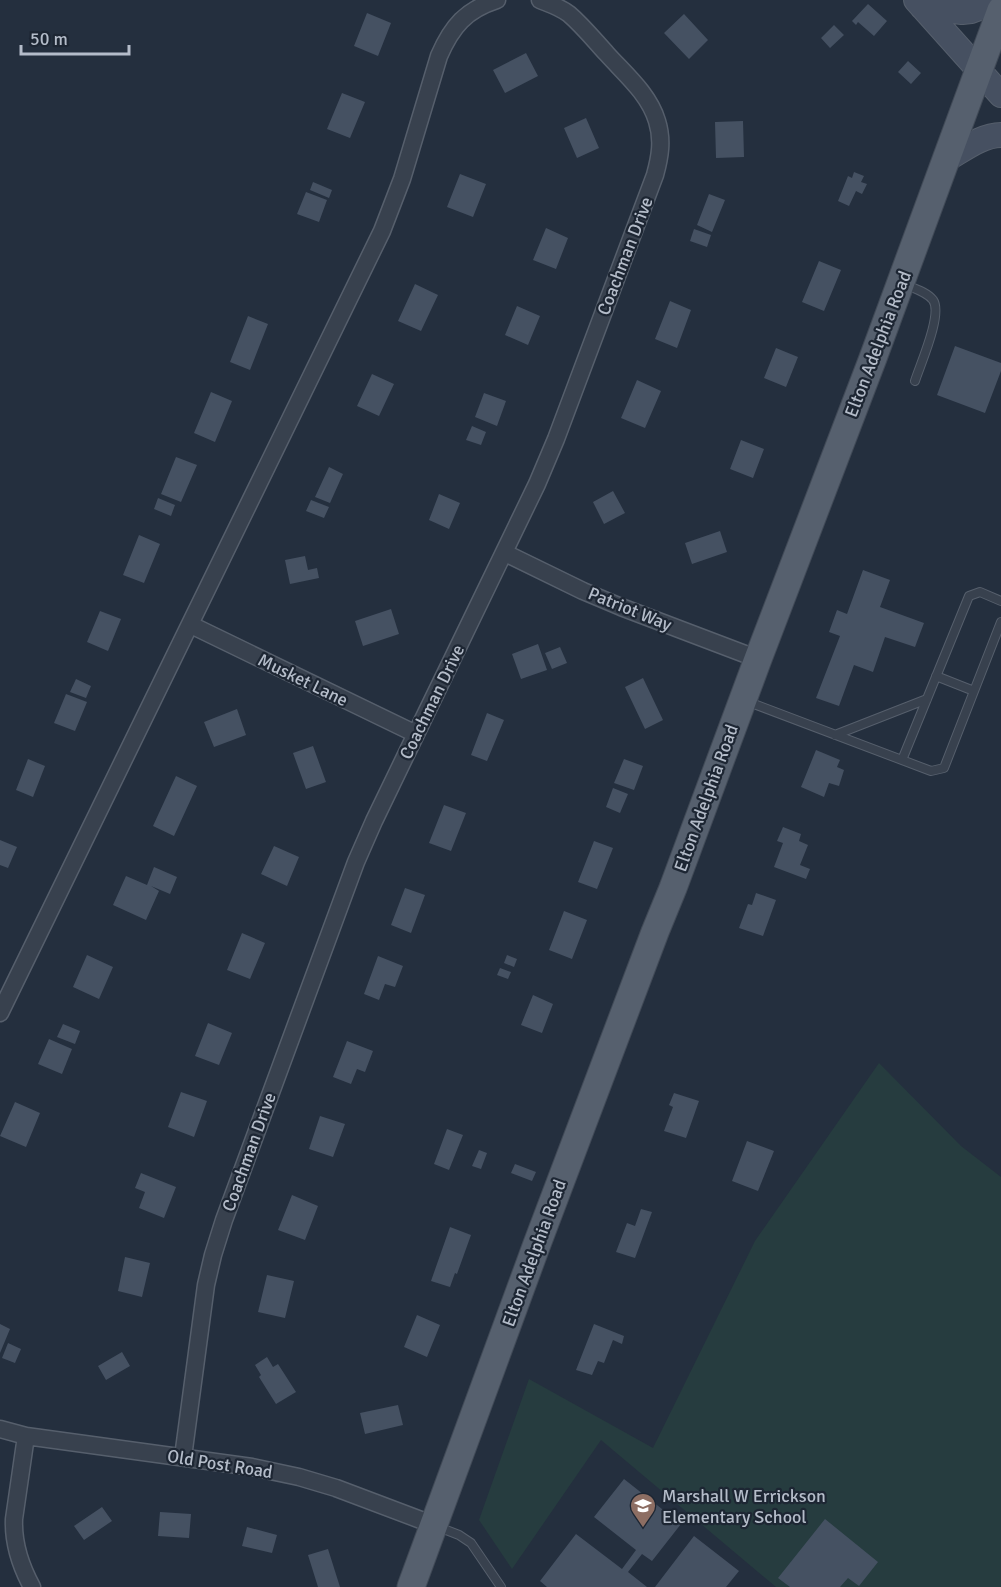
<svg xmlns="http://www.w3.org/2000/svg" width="1001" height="1587" font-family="Signika,sans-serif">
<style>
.green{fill:#263c3f}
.building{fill:#455162}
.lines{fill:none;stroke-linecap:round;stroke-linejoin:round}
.service-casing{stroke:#565f6c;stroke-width:10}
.minor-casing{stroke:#565f6c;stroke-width:19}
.secondary-casing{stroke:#565f6c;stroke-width:26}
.primary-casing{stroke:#414a57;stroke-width:29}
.service{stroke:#38414e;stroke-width:8}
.minor{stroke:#38414e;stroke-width:16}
.secondary{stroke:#465061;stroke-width:24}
.primary{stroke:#56606e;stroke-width:27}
.labels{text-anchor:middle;stroke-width:4.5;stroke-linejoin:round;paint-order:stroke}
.street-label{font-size:18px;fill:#b4bcc9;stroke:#1d2633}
.poi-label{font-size:18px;fill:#b4bcc9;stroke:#1d2633;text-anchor:start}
</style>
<rect width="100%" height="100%" fill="#242f3e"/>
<path class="green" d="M 879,1063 L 961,1146 L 1001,1177 L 1001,1587 L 776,1587 L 601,1440 L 512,1569 L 479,1520 L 529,1379 L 653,1448 L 755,1241 Z"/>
<path class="building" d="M 868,4 L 887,21 L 874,36 L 858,22 L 856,25 L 852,21 Z
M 367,13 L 391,23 L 378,56 L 354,46 Z
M 684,14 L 708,40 L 689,59 L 664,33 Z
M 834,25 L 844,35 L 830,48 L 821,38 Z
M 526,53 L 538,76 L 505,93 L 493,70 Z
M 908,61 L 921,73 L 911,84 L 898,72 Z
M 342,93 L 365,102 L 350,138 L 327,129 Z
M 586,118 L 599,148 L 577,158 L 564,128 Z
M 743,121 L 744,157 L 716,158 L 715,122 Z
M 854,172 L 864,176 L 861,182 L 867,184 L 862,194 L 856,191 L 849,206 L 838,201 L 848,176 L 852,178 Z
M 460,174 L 486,184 L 473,217 L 447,207 Z
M 313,182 L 332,190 L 329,198 L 310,190 Z
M 306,192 L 327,200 L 319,222 L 297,214 Z
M 709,194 L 725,200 L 712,232 L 697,225 Z
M 546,228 L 568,238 L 556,269 L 533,260 Z
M 694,229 L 711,235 L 707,247 L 690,241 Z
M 819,261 L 841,270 L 824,311 L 802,302 Z
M 415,284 L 438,295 L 421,331 L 398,321 Z
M 670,301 L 691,310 L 677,348 L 655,339 Z
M 517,306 L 540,316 L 528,345 L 505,335 Z
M 248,316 L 268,324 L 250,370 L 230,362 Z
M 955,346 L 1001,363 L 1001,371 L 985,413 L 937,395 Z
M 776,348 L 798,357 L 786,387 L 764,378 Z
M 372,374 L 394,384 L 379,416 L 357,406 Z
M 637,380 L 661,391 L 645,428 L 621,418 Z
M 211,392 L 232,401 L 215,442 L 194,433 Z
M 484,393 L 506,401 L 497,426 L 475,417 Z
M 472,426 L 486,432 L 481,445 L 466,440 Z
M 741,440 L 764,449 L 753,478 L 730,469 Z
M 176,457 L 197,465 L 181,502 L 161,494 Z
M 329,467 L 343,474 L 330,503 L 315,497 Z
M 613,491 L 625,513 L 604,524 L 593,502 Z
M 439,494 L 460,503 L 449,529 L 429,520 Z
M 158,498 L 175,505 L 171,516 L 154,509 Z
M 311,500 L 329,507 L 324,518 L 306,511 Z
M 720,531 L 727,552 L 692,564 L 685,543 Z
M 139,535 L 160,544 L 144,583 L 123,575 Z
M 305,556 L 308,570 L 317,568 L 319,578 L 290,584 L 285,560 Z
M 863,570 L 890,580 L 880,607 L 924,623 L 915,647 L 885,637 L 873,672 L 854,665 L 839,706 L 816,698 L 840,636 L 829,632 L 837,610 L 847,614 Z
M 391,609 L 399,634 L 363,646 L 355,621 Z
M 100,611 L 121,619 L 108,651 L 87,642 Z
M 538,644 L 547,670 L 521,679 L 512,654 Z
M 560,647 L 567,663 L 552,669 L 545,653 Z
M 643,678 L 663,720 L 645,729 L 625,687 Z
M 76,679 L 91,686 L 86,698 L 70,692 Z
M 66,694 L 87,702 L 75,731 L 54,723 Z
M 237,709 L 246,735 L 214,747 L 204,722 Z
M 487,713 L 504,720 L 487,761 L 471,755 Z
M 313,746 L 326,782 L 306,789 L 293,753 Z
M 816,750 L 840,760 L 837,767 L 844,770 L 839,786 L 829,783 L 824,797 L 801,787 Z
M 28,759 L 45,766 L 33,797 L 16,790 Z
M 624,759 L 643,766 L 634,790 L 614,783 Z
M 176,776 L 197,786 L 174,836 L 153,826 Z
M 613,788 L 628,794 L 620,813 L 606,807 Z
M 444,805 L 466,813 L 451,851 L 429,843 Z
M 783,827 L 801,834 L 799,841 L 808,845 L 800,865 L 810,869 L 806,879 L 774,867 L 783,843 L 777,841 Z
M 0,840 L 17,847 L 8,868 L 0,865 Z
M 594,841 L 613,848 L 597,889 L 578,882 Z
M 274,846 L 299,857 L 287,886 L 261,874 Z
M 154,867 L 177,877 L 170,894 L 151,886 L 159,891 L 146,920 L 113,905 L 126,876 L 147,885 Z
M 405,888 L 425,895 L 411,933 L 391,925 Z
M 756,893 L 776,900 L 763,936 L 739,928 L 748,904 L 752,905 Z
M 564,911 L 587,920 L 572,959 L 549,950 Z
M 242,933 L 265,943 L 250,979 L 227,970 Z
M 87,955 L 113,967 L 99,999 L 73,987 Z
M 507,955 L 517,959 L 514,967 L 504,963 Z
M 378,956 L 403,966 L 395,987 L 385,984 L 379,1000 L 364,994 Z
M 500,968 L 511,972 L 508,979 L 497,975 Z
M 533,995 L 553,1004 L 542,1033 L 521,1025 Z
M 208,1023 L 232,1033 L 219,1065 L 195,1056 Z
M 63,1024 L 80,1031 L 75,1044 L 57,1037 Z
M 49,1039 L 72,1049 L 62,1074 L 38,1064 Z
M 347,1041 L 373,1051 L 365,1072 L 357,1069 L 351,1084 L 333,1077 Z
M 181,1092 L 207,1101 L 194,1137 L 168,1127 Z
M 674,1093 L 699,1101 L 686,1138 L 664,1131 L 673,1107 L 669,1105 Z
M 15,1102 L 40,1113 L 26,1147 L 0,1136 Z
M 320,1116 L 345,1124 L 333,1157 L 309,1149 Z
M 447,1129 L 463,1135 L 449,1170 L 434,1164 Z
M 747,1141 L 774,1151 L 758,1191 L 732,1181 Z
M 479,1150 L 487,1153 L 481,1169 L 472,1166 Z
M 515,1164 L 536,1172 L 532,1181 L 511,1173 Z
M 141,1173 L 176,1187 L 164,1218 L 139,1208 L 145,1192 L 135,1188 Z
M 292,1195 L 318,1206 L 305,1240 L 278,1230 Z
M 641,1209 L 652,1212 L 635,1258 L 616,1252 L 627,1223 L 635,1226 Z
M 450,1227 L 471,1235 L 457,1274 L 455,1273 L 450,1287 L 431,1281 Z
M 125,1257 L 150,1263 L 142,1297 L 118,1291 Z
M 267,1275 L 294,1281 L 285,1318 L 258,1312 Z
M 417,1315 L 440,1325 L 427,1357 L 404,1347 Z
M 0,1324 L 10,1329 L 0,1353 Z
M 594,1324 L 624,1336 L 622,1344 L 613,1340 L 604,1363 L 598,1361 L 592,1375 L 576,1370 Z
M 8,1343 L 21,1349 L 15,1363 L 2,1358 Z
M 122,1352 L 130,1366 L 106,1380 L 98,1366 Z
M 267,1357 L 273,1367 L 278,1364 L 296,1392 L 276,1404 L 259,1377 L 261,1375 L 255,1365 Z
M 398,1405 L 403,1425 L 365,1434 L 360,1413 Z
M 624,1479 L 681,1524 L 652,1561 L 642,1554 L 628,1572 L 647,1587 L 547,1587 L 540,1581 L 576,1534 L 622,1569 L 636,1550 L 594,1517 Z
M 102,1507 L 112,1521 L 84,1540 L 74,1526 Z
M 160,1512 L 191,1514 L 189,1538 L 158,1536 Z
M 825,1519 L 878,1562 L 859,1586 L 848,1578 L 840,1587 L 790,1587 L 778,1578 Z
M 247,1527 L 277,1535 L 272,1553 L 242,1546 Z
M 694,1536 L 739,1571 L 726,1587 L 655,1587 Z
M 328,1549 L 340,1587 L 318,1587 L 308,1555 Z"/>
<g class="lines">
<defs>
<path id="service" d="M 904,284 C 913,288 927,292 933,300 C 943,314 920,365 915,381
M 936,676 L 974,691
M 746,701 L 931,771 L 944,768 L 1001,622
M 835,735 L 927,699
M 902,760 L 969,596 L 980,592 L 1001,601
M 436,1526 L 459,1535 L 471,1543 L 501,1587"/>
<path id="minor" d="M 505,553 L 583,591 L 621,607 L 758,659
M 191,625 L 416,734
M 0,1013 L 382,231 L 402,179 L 439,56 C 452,26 466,10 497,0
M 0,1429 L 26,1436 L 252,1467 L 299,1477 L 336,1488 L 434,1525
M 26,1436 L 14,1519 C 13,1544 20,1565 32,1587
M 183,1457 L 206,1285 L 213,1255 L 224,1220 L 356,862 L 374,821 L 416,734 L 537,484 L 556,439 L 655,175 C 660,157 663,140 657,121 C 649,94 625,74 607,54 C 595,41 583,26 569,14 C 560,7 550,4 540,0"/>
<path id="secondary" d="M 916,0 L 1001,95
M 922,7 L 962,12 L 971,11 L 1001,0
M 947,159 C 963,150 982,135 1001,135"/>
<path id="primary" d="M 411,1587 L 537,1244 L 655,932 L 673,888 L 758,659 L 873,358 L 1001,10"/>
</defs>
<use href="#service" class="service-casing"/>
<use href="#minor" class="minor-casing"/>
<use href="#secondary" class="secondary-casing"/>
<use href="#primary" class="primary-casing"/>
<use href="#service" class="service"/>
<use href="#minor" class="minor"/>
<use href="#secondary" class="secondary"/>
<use href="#primary" class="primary"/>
</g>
<defs>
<symbol id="school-pin" viewBox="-11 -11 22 30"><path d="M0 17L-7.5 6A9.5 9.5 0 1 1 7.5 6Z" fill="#8d6e63" stroke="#1d2633"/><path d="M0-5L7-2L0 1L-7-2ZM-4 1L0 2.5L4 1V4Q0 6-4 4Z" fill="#fff"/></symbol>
</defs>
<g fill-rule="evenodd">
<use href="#school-pin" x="628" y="1491" width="30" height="40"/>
</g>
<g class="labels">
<g class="street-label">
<text transform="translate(625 256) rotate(-69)" y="6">Coachman Drive</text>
<text transform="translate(878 344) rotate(-69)" y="6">Elton Adelphia Road</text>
<text transform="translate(630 609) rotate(22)" y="6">Patriot Way</text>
<text transform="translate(303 680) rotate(26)" y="6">Musket Lane</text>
<text transform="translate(432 702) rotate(-64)" y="6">Coachman Drive</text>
<text transform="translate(706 798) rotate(-70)" y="6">Elton Adelphia Road</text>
<text transform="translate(249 1152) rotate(-70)" y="6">Coachman Drive</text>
<text transform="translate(534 1253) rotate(-70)" y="6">Elton Adelphia Road</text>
<text transform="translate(220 1464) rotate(9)" y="6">Old Post Road</text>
</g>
<g class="poi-label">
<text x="662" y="1502">Marshall W Errickson<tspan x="662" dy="21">Elementary School</tspan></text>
</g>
</g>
<path d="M21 45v9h108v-9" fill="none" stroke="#b4bcc9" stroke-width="3"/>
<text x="30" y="45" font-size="18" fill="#b4bcc9" stroke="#1d2633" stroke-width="4.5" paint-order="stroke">50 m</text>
</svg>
